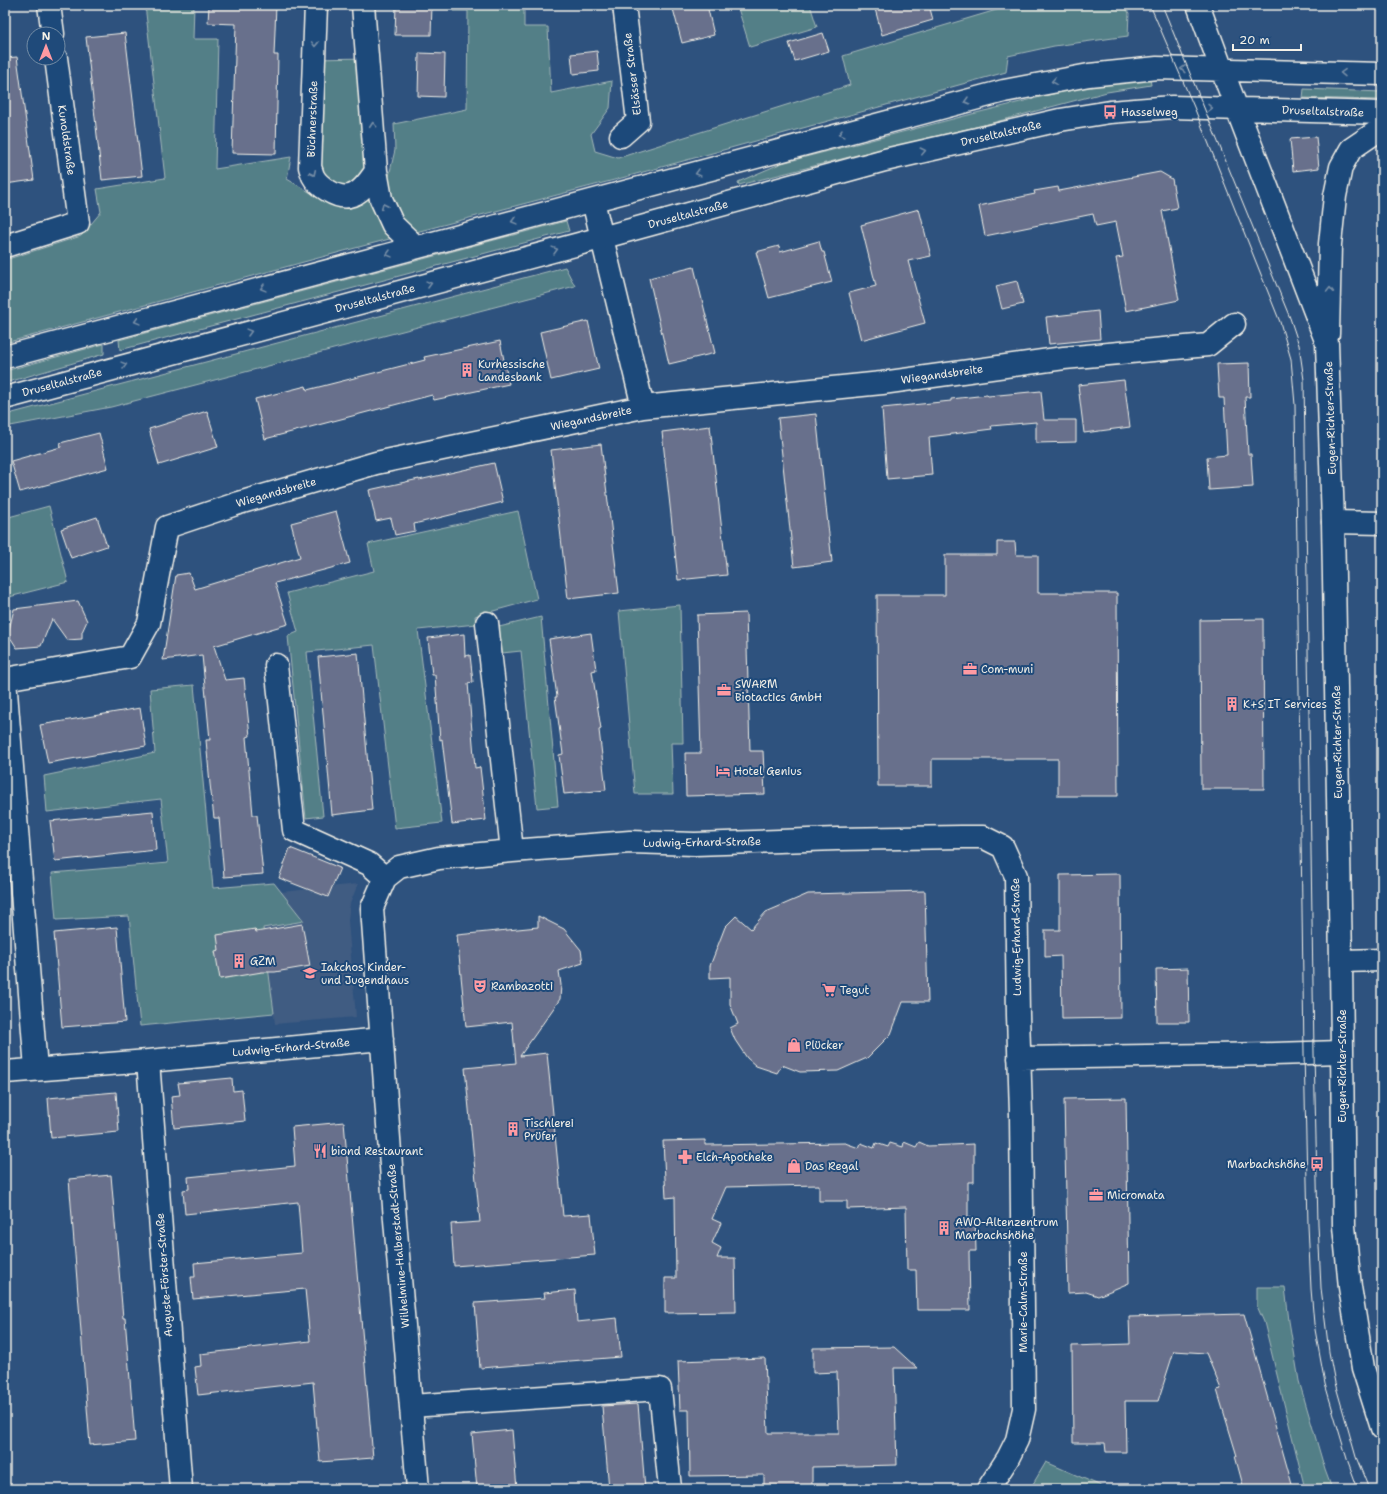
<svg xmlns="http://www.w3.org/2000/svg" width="1387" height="1494" font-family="'Shantell Sans',sans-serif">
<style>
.built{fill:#3f5b82}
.green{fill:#537f87;stroke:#a4b8b8}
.building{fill:#68708c;stroke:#f4f1e8}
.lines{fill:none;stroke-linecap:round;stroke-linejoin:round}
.street-casing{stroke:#f4f1e8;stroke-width:25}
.secondary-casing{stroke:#f4f1e8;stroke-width:25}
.street{stroke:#1f4a7a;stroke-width:22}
.secondary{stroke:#1f4a7a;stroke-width:22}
.tram{stroke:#f4f1e8;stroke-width:1}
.oneway{stroke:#748da6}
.labels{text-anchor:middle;stroke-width:4;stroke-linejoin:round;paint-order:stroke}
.street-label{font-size:11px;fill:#f4f1e8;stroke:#1f4a7a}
.poi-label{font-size:11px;fill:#f4f1e8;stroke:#1f4a7a;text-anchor:start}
</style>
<rect width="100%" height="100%" fill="#2e527e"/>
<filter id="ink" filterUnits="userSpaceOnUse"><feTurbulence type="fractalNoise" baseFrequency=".025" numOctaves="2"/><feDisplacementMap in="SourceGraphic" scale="8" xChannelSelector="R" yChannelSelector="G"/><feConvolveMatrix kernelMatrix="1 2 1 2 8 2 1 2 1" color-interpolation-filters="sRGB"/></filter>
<g filter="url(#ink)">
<path class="built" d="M 358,884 L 350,904 L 348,920 L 356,1017 L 275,1024 L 263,928 L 303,921 L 281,892 Z"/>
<path class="green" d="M 145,5 L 194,5 L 193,39 L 218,39 L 215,169 L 291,157 L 287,179 L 311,193 L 336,204 L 365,196 L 389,176 L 395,150 L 394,124 L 467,109 L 468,11 L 453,11 L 453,5 L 524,5 L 524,27 L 548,27 L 551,93 L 612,81 L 610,108 L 591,134 L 595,151 L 618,158 L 850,85 L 843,56 L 1013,5 L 1123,5 L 1129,13 L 1128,36 L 1054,46 L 1008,56 L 1006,72 L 618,179 L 359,247 L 5,343 L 5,260 L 81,236 L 101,212 L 97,189 L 165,178 Z
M 737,5 L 810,5 L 817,27 L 750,47 Z
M 367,58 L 376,171 L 359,191 L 313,177 L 314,59 Z
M 1150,79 L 1151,85 L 1107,92 L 1077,100 L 988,124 L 857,155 L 739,185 L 738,182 L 782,163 L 976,113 L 1073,89 Z
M 1304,89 L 1382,92 L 1382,100 L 1303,98 Z
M 566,221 L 569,231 L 120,350 L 119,340 Z
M 565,267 L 575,286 L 111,407 L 5,427 L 5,415 Z
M 104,344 L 104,354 L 5,383 L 5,371 Z
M 49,506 L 68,582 L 5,598 L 5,518 Z
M 518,511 L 537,599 L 475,616 L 476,624 L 418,630 L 442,823 L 395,828 L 374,645 L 307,652 L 323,816 L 306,818 L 288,636 L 298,632 L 287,593 L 374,571 L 368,544 Z
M 680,605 L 683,743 L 671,743 L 673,794 L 635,794 L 619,611 Z
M 541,617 L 558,806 L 537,808 L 521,651 L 502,653 L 499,627 Z
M 194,685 L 213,888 L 274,883 L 304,921 L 263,928 L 274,1013 L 140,1026 L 129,916 L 56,920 L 52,873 L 168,863 L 161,799 L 47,812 L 44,776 L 155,753 L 150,689 Z
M 1257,1287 L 1285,1287 L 1289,1321 L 1299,1381 L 1325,1470 L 1332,1489 L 1305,1489 L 1264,1322 L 1257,1306 Z
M 1046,1462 L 1108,1489 L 1030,1489 Z"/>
<path class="building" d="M 209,5 L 276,5 L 274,55 L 278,55 L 276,154 L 232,153 L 236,24 L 208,23 Z
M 396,5 L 432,5 L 431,35 L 395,35 Z
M 672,5 L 707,5 L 714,35 L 682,43 Z
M 874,5 L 929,5 L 933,20 L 882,35 Z
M 125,33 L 142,176 L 102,180 L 86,37 Z
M 823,33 L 829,51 L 795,61 L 789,43 Z
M 597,51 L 599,71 L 573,74 L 571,54 Z
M 419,53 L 445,54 L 444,97 L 418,96 Z
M 17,57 L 34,180 L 5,184 L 5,58 Z
M 1316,137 L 1319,168 L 1293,171 L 1290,139 Z
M 1160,172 L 1172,179 L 1177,208 L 1162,211 L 1179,300 L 1126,311 L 1116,258 L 1123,257 L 1116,222 L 1096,226 L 1093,214 L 985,236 L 979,206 L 1035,194 L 1034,191 L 1058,187 L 1059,191 Z
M 919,209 L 931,256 L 908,261 L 925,323 L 861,340 L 849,293 L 876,286 L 861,225 Z
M 819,241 L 822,252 L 824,252 L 832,282 L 769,298 L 756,252 L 779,246 L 780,252 Z
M 694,267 L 715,353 L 669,364 L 649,278 Z
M 1017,281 L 1023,304 L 1002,309 L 996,286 Z
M 1098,311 L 1100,339 L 1049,344 L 1046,317 Z
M 588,321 L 599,369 L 551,380 L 540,332 Z
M 500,341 L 509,384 L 434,400 L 432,395 L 265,439 L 255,399 L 306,386 L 307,390 L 425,360 L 424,357 Z
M 1249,363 L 1250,397 L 1245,397 L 1248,454 L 1251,454 L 1253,487 L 1209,490 L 1207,457 L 1227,455 L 1224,398 L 1219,398 L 1217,364 Z
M 1124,380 L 1130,427 L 1084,433 L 1078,385 Z
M 1041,391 L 1044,420 L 1076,420 L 1076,442 L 1036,443 L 1036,422 L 991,426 L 992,429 L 929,437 L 932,475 L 887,479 L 882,408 L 951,401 L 951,399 L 987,395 L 988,396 Z
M 207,411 L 218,447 L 159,465 L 149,429 Z
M 816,414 L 832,562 L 794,567 L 778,418 Z
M 710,426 L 727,575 L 678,580 L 662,432 Z
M 99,433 L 108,468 L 20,492 L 11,461 L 61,447 L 60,443 Z
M 601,444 L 619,593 L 568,599 L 551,450 Z
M 494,463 L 503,502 L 414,524 L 415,531 L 395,535 L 391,518 L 376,521 L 369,490 L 419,479 L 419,480 Z
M 336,511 L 350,563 L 275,583 L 288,624 L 214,646 L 225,680 L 244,678 L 250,736 L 246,737 L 253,815 L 257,815 L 263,874 L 224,877 L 219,818 L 214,818 L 210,784 L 206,740 L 210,740 L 202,655 L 163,660 L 176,575 L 189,573 L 195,589 L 300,557 L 291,523 Z
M 97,517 L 107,546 L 71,558 L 61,529 Z
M 997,542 L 1015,542 L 1016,555 L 1038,555 L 1038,593 L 1117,593 L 1118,796 L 1058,796 L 1058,759 L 932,759 L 932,786 L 878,786 L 877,595 L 945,595 L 945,555 L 997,555 Z
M 78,601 L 87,621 L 82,632 L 82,639 L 67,640 L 52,619 L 41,646 L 17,648 L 8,634 L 14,609 Z
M 746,613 L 750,751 L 763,751 L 765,794 L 686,796 L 685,753 L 701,753 L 697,615 Z
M 1263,619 L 1264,789 L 1201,789 L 1200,620 Z
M 591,633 L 596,670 L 592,671 L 601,729 L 599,730 L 606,790 L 564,794 L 559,755 L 563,754 L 555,697 L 557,697 L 549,639 Z
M 464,634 L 465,656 L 470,655 L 473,682 L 468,683 L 475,768 L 480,767 L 486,820 L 452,824 L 442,739 L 440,740 L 435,675 L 432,675 L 428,638 Z
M 358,653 L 372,810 L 332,815 L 318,657 Z
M 140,708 L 146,746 L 48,763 L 40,725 Z
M 153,811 L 156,850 L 55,861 L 50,821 Z
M 290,848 L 340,868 L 328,897 L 279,878 Z
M 1120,874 L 1121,1018 L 1062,1019 L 1061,956 L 1045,957 L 1045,930 L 1060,930 L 1060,875 Z
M 925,891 L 928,1002 L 903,1002 L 891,1034 L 867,1058 L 838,1071 L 800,1072 L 782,1065 L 777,1073 L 756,1066 L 747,1058 L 735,1040 L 730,1028 L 738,1024 L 730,1004 L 730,977 L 710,978 L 710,966 L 725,927 L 736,916 L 751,929 L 766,912 L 808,894 Z
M 538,916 L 564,929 L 581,950 L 583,963 L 559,971 L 561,985 L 560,999 L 520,1056 L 547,1053 L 563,1216 L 591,1214 L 595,1255 L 454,1266 L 451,1224 L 480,1222 L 465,1068 L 516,1063 L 512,1022 L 466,1027 L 457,935 L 538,927 Z
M 302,924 L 310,966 L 275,972 L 262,972 L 220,979 L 215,951 L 219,950 L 217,935 L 255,929 L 256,932 Z
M 117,927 L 125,1022 L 62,1027 L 54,933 Z
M 1188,968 L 1189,1022 L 1157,1022 L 1156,969 Z
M 232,1078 L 233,1091 L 242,1090 L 245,1121 L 174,1128 L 171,1096 L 180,1095 L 178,1083 Z
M 116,1092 L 119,1132 L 51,1138 L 48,1098 Z
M 1126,1098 L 1129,1283 L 1098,1296 L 1086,1292 L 1068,1293 L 1064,1099 Z
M 344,1122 L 373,1458 L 320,1462 L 313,1382 L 198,1395 L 195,1367 L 201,1366 L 200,1354 L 310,1341 L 305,1289 L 193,1299 L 191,1277 L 195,1277 L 194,1263 L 302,1253 L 298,1202 L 185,1214 L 183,1190 L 189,1189 L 188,1177 L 295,1166 L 292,1127 Z
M 705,1140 L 705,1145 L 845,1143 L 859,1148 L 861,1143 L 874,1148 L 876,1143 L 888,1147 L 890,1143 L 903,1147 L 904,1142 L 916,1147 L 919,1142 L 928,1146 L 974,1144 L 974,1182 L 968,1182 L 968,1218 L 975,1218 L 976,1251 L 969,1251 L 970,1310 L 917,1310 L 916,1270 L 907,1270 L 906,1207 L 847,1209 L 847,1201 L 819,1201 L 819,1185 L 726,1187 L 712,1219 L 721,1223 L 712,1243 L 721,1248 L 717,1258 L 735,1258 L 736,1312 L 665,1313 L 665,1278 L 676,1278 L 675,1197 L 666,1198 L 663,1141 Z
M 111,1175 L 123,1318 L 125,1318 L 135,1441 L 90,1445 L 69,1179 Z
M 575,1290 L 577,1322 L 617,1318 L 621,1357 L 480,1368 L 475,1303 L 545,1298 L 544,1293 Z
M 1244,1314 L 1293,1488 L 1244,1489 L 1235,1456 L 1237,1456 L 1217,1390 L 1221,1389 L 1206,1353 L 1174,1351 L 1158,1401 L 1125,1401 L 1126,1452 L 1106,1452 L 1105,1443 L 1073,1443 L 1072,1346 L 1130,1344 L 1129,1317 Z
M 894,1347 L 917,1368 L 894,1368 L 897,1465 L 812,1467 L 812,1489 L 764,1489 L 764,1475 L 690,1476 L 689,1410 L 680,1410 L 678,1361 L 765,1358 L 768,1433 L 839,1433 L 837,1372 L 813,1373 L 813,1348 Z
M 638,1404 L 645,1489 L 609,1489 L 602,1406 Z
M 512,1430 L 517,1489 L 477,1489 L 472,1434 Z"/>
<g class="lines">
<defs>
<path id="street" d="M 49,5 L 53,34
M 316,5 L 310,167 C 311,170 312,173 313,176 C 318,186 337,199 349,196 C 361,194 370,180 376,171 L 363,5
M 1198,5 L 1222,70
M 621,136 L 638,121 L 624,5
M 376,171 L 381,199 L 393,225 L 416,247
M 593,201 L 643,407
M 5,246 L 78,223 L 56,58
M 1333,522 L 1382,523
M 487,623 L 512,851
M 276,665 L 294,830 L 369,864 L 385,878
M 5,679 L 130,657 L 149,623 L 167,527 L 239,503 L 376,463 L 643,407 L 882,383 L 1064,358 L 1208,345 L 1234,324
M 5,679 L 36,1069
M 1341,961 L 1382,960
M 1019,1058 L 1274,1054 L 1341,1052
M 148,1061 L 181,1489
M 5,1072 L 148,1061 L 382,1039
M 411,1406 L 660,1389 L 670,1489
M 418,1489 L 395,1220 L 372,908 L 385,878 L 399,867 L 439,858 L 512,851 L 630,842 L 695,844 L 837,839 L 961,837 L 983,837 L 1003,847 L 1016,876 L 1018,1015 L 1021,1114 L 1024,1409 L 1017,1440 L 1008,1458 L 988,1489"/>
<path id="secondary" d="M 1222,70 L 1327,343 L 1333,522 L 1341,961 L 1344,1226 L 1350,1287 L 1363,1368 L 1382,1428
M 1328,334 L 1330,244 L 1335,196 L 1341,167 L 1351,149 L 1382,128
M 5,357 L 1004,91 L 1089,75 L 1157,68 L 1382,74
M 5,398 L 601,238 L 885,160 L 1060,120 L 1110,112 L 1172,107 L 1382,113"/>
</defs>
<use href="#street" class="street-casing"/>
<use href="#secondary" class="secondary-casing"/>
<use href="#street" class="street"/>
<use href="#secondary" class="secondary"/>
<path class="tram" d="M 1150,5 L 1194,107 L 1280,322 L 1291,359 L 1295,405 L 1304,1053 L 1308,1225 L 1311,1289 L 1314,1324 L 1325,1384 L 1347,1459 L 1358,1489
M 1162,5 L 1290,318 L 1299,345 L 1304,380 L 1314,1053 L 1318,1224 L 1321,1288 L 1329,1352 L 1335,1383 L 1356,1457 L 1369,1489"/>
</g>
<defs><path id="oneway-chevron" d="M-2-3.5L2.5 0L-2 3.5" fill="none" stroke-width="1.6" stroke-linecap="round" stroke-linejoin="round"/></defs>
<g class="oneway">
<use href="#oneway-chevron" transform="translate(315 44) rotate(92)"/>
<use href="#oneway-chevron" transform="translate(1183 69) rotate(-178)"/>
<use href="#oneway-chevron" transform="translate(1343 73) rotate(-179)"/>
<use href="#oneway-chevron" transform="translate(1054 81) rotate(170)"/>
<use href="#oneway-chevron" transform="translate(967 101) rotate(165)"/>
<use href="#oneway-chevron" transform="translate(1210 108) rotate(1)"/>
<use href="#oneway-chevron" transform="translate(373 125) rotate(-95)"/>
<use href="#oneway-chevron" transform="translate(841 134) rotate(165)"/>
<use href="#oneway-chevron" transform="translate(923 151) rotate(-13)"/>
<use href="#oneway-chevron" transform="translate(313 173) rotate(65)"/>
<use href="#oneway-chevron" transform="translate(698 173) rotate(165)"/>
<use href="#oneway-chevron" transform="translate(384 206) rotate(-116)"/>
<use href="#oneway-chevron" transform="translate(514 221) rotate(165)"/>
<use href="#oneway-chevron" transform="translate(555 250) rotate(-15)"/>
<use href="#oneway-chevron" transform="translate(389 254) rotate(165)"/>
<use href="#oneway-chevron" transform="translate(429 284) rotate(-15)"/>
<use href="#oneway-chevron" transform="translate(263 288) rotate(165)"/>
<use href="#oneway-chevron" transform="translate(1330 290) rotate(-89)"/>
<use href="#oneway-chevron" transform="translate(137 321) rotate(165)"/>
<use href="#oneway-chevron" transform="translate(249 332) rotate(-15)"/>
<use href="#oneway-chevron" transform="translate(124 365) rotate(-15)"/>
</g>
</g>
<defs>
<symbol id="bus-bare" viewBox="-9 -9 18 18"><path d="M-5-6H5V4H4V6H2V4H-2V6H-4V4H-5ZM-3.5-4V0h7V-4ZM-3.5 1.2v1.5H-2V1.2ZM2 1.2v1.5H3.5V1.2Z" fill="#ff9aa2" stroke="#1f4a7a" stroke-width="2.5" paint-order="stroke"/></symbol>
<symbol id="building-bare" viewBox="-9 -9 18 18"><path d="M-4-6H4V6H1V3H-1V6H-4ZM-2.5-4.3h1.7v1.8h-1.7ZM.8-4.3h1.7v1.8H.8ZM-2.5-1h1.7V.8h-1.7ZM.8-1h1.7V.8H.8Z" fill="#ff9aa2" stroke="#1f4a7a" stroke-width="2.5" paint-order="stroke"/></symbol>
<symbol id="office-bare" viewBox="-9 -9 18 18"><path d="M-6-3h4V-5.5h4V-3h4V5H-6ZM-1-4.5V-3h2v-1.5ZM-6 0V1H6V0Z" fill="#ff9aa2" stroke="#1f4a7a" stroke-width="2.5" paint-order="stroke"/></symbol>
<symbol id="hotel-bare" viewBox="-9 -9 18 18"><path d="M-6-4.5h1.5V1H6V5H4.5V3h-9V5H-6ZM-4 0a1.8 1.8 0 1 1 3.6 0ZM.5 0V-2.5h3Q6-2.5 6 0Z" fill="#ff9aa2" stroke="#1f4a7a" stroke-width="2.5" paint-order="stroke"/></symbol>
<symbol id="school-bare" viewBox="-9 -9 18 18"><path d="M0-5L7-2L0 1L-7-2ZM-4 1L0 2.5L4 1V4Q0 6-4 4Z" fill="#ff9aa2" stroke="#1f4a7a" stroke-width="2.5" paint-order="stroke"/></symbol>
<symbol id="theatre-bare" viewBox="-9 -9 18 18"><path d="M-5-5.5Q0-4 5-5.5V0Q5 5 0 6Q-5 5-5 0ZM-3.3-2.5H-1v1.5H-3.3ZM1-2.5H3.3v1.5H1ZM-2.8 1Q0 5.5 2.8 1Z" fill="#ff9aa2" stroke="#1f4a7a" stroke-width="2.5" paint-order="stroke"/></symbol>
<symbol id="supermarket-bare" viewBox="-9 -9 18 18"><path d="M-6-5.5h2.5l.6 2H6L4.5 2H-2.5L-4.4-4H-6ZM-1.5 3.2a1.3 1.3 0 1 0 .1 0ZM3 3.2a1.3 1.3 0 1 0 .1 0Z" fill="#ff9aa2" stroke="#1f4a7a" stroke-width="2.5" paint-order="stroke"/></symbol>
<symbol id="shop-bare" viewBox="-9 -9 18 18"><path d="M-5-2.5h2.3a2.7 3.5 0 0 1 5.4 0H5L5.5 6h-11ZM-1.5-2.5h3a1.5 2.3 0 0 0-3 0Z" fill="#ff9aa2" stroke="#1f4a7a" stroke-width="2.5" paint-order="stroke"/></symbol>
<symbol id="restaurant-bare" viewBox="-9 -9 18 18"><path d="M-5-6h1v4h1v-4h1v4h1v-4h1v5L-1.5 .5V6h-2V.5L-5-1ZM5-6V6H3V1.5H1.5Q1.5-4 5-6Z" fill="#ff9aa2" stroke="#1f4a7a" stroke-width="2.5" paint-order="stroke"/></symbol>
<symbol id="pharmacy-bare" viewBox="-9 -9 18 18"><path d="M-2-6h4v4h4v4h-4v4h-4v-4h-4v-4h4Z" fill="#ff9aa2" stroke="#1f4a7a" stroke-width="2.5" paint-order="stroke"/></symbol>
</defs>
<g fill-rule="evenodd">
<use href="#bus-bare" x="1100" y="102" width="20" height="20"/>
<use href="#building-bare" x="457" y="360" width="20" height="20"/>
<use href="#office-bare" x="960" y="659" width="20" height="20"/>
<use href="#office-bare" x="714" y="680" width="20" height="20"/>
<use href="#building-bare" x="1222" y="694" width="20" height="20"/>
<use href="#hotel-bare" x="713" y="761" width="20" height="20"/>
<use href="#building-bare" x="229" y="951" width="20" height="20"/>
<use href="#school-bare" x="300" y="963" width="20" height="20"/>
<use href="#theatre-bare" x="470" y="976" width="20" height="20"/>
<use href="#supermarket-bare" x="819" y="980" width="20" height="20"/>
<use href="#shop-bare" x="784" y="1035" width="20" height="20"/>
<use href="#building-bare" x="503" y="1119" width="20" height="20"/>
<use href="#restaurant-bare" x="310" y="1141" width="20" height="20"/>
<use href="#pharmacy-bare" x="675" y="1147" width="20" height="20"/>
<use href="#bus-bare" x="1307" y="1154" width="20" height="20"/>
<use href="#shop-bare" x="784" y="1156" width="20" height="20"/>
<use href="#office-bare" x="1086" y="1185" width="20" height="20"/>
<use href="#building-bare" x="934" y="1218" width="20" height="20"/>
</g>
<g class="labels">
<g class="street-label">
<text transform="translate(632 74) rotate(-97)" y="4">Elsässer Straße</text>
<text transform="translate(1323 111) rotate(2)" y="4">Druseltalstraße</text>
<text transform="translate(312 119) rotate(-88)" y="4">Büchnerstraße</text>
<text transform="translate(1001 133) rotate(-13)" y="4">Druseltalstraße</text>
<text transform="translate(67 140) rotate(82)" y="4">Kunoldstraße</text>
<text transform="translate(688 214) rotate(-15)" y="4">Druseltalstraße</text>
<text transform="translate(375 298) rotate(-15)" y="4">Druseltalstraße</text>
<text transform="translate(942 374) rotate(-8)" y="4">Wiegandsbreite</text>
<text transform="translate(62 382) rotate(-15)" y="4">Druseltalstraße</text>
<text transform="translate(591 418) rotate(-12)" y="4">Wiegandsbreite</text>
<text transform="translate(1330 418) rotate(-92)" y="4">Eugen-Richter-Straße</text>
<text transform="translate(276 492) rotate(-16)" y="4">Wiegandsbreite</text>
<text transform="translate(1337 742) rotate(-91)" y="4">Eugen-Richter-Straße</text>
<text transform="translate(702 842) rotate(-1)" y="4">Ludwig-Erhard-Straße</text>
<text transform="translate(1016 937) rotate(-91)" y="4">Ludwig-Erhard-Straße</text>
<text transform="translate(291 1047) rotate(-5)" y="4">Ludwig-Erhard-Straße</text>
<text transform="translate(1342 1066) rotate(-90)" y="4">Eugen-Richter-Straße</text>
<text transform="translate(398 1246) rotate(-95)" y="4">Wilhelmine-Halberstadt-Straße</text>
<text transform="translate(164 1275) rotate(-94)" y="4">Auguste-Förster-Straße</text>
<text transform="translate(1023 1302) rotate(-90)" y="4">Marie-Calm-Straße</text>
</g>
<g class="poi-label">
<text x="1121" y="116">Hasselweg</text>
<text x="478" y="368">Kurhessische<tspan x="478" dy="13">Landesbank</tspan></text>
<text x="981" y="673">Com-muni</text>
<text x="735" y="688">SWARM<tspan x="735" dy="13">Biotactics GmbH</tspan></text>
<text x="1243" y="708">K+S IT Services</text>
<text x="734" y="775">Hotel Genius</text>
<text x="250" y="965">GZM</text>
<text x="321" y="971">Iakchos Kinder-<tspan x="321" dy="13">und Jugendhaus</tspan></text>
<text x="491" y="990">Rambazotti</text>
<text x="840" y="994">Tegut</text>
<text x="805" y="1049">Plücker</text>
<text x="524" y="1127">Tischlerei<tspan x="524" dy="13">Prüfer</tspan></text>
<text x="331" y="1155">biond Restaurant</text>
<text x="696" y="1161">Elch-Apotheke</text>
<text x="1306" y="1168" text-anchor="end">Marbachshöhe</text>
<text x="805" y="1170">Das Regal</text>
<text x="1107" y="1199">Micromata</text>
<text x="955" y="1226">AWO-Altenzentrum<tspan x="955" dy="13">Marbachshöhe</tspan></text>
</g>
</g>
<rect width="1387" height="1494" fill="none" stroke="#1f4a7a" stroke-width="20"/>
<rect x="10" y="10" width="1367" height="1474" fill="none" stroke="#f4f1e8" stroke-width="1.5" filter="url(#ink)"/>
<g transform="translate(46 46)"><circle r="19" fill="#1f4a7a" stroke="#748da6"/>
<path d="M0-3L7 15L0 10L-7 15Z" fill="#ff9aa2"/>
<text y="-6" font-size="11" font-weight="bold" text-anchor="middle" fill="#f4f1e8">N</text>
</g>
<path d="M1233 44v6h68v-6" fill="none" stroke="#f4f1e8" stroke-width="2"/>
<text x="1239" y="44" font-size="12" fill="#f4f1e8" stroke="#1f4a7a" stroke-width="3" paint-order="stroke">20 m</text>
</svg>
